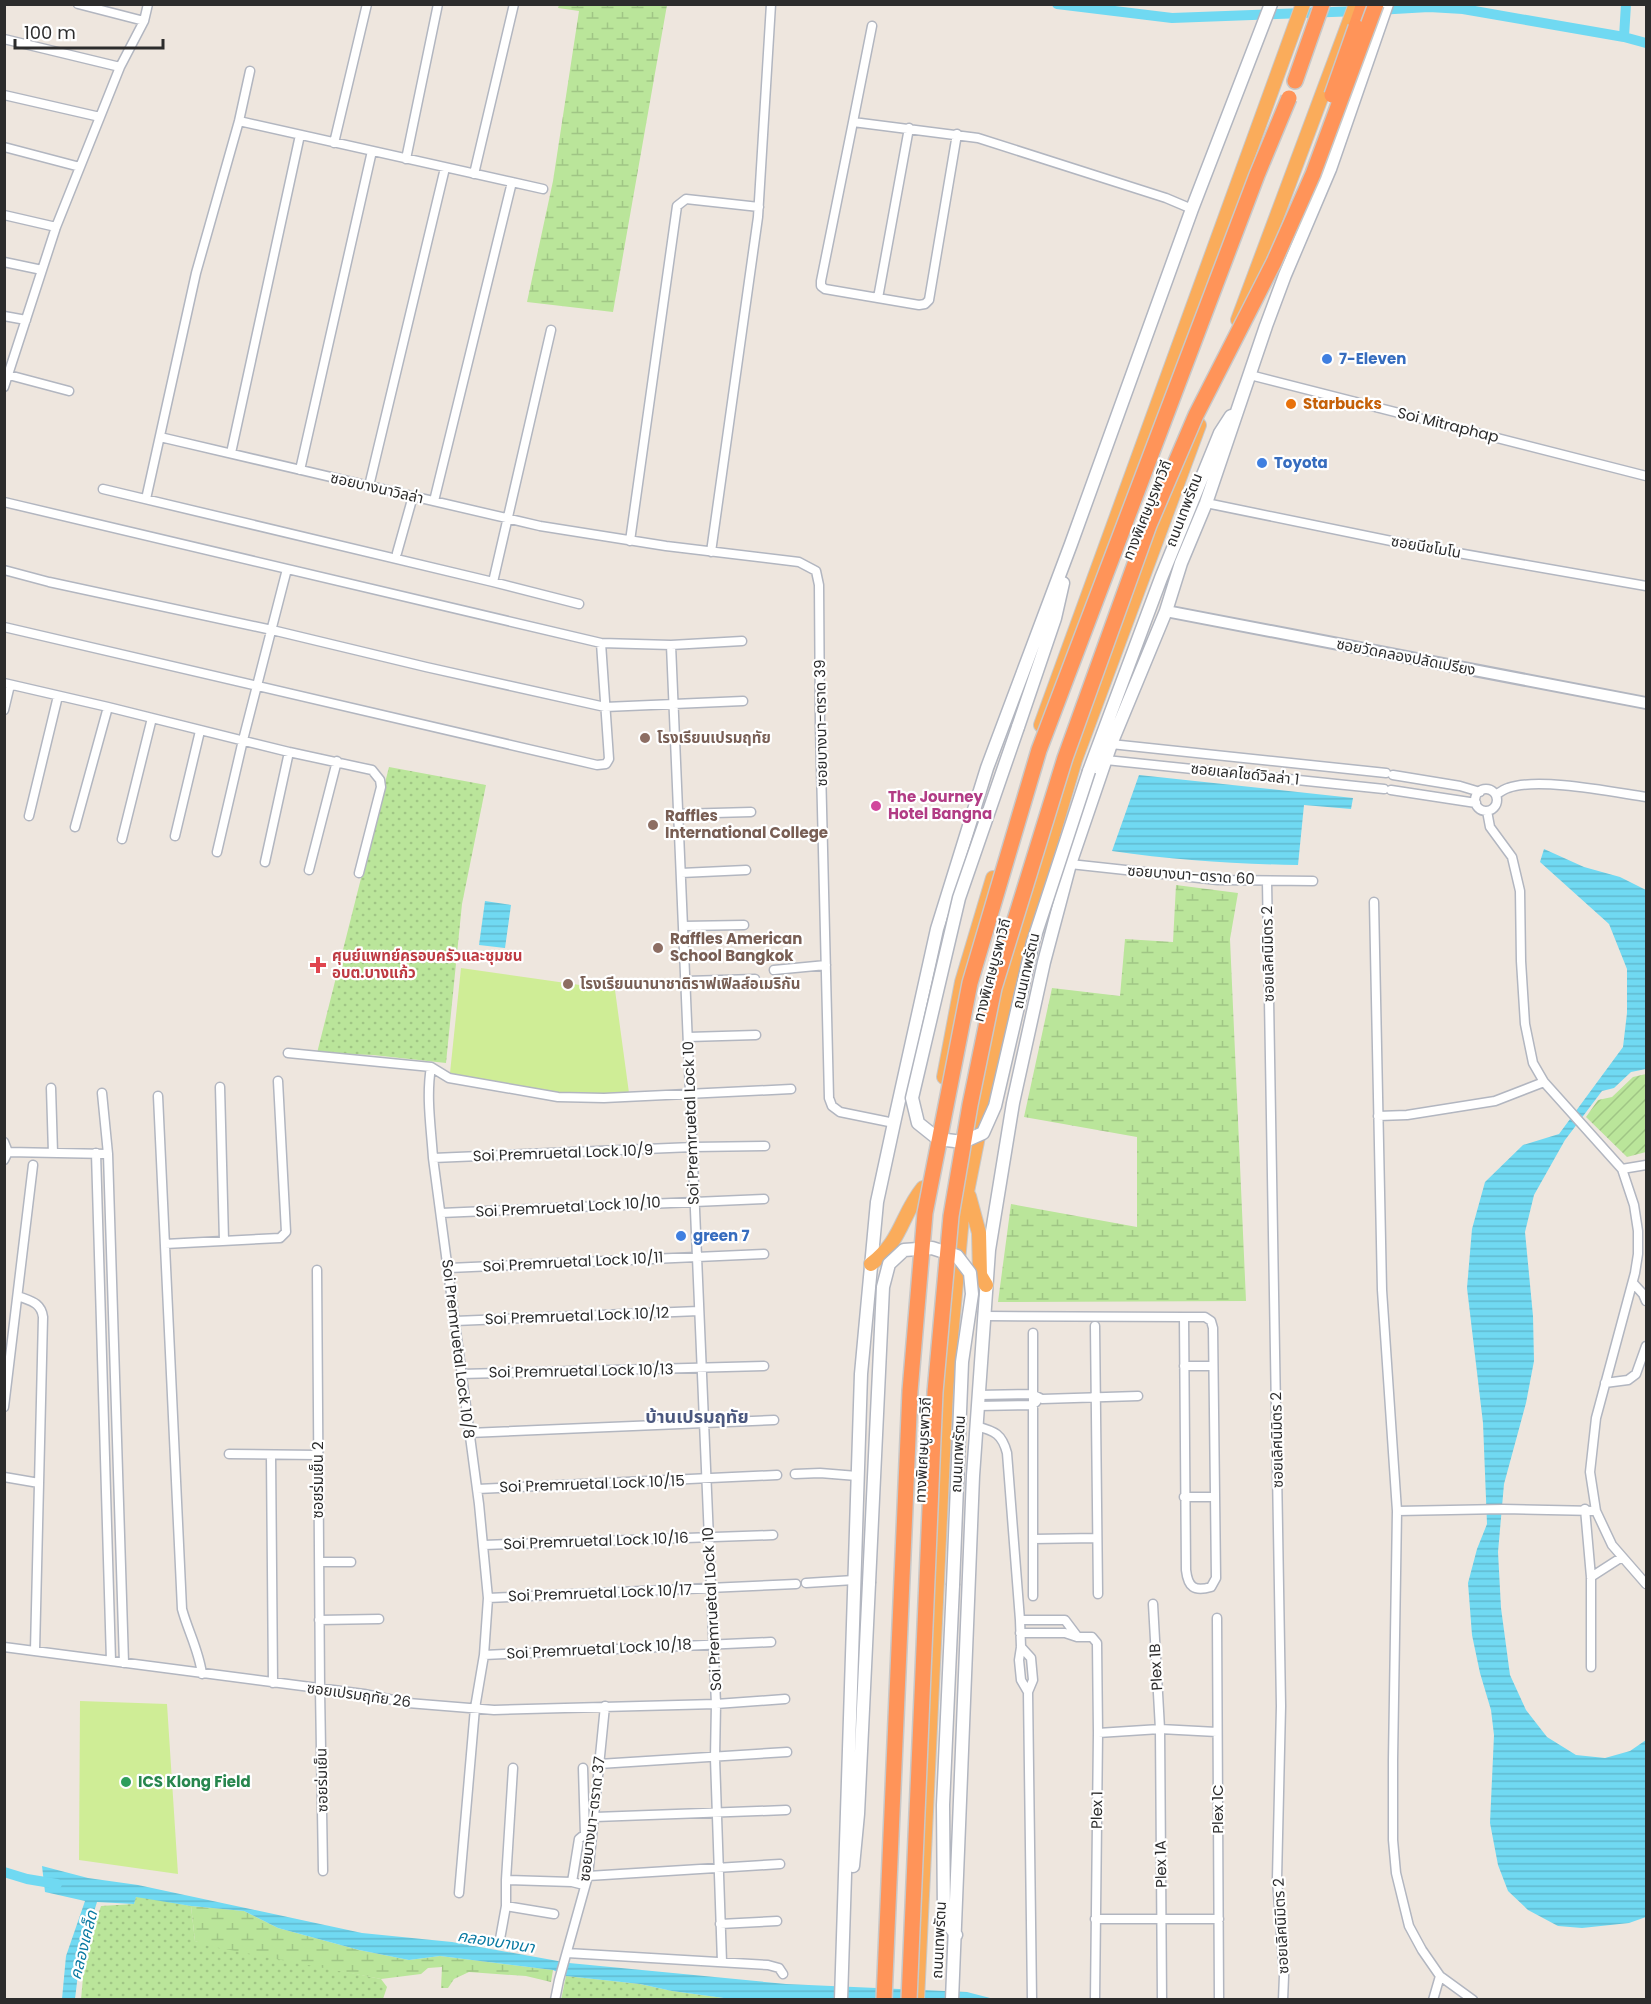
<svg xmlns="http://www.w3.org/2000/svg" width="1651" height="2004" font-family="Poppins,'Noto Sans Thai',sans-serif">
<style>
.grass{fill:url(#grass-dots)}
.wetland{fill:url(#wetland-marsh)}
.garden{fill:url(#garden-furrows)}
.pitch{fill:#cfed96}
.water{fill:url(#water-rules)}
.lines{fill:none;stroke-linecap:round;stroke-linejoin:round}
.canal{stroke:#70d9f2;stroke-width:10}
.minor-casing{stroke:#b2b6c0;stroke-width:11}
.tertiary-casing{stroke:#b2b6c0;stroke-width:14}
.secondary-casing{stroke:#b2b6c0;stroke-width:15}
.trunk-casing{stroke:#c8c8c8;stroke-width:16}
.motorway-casing{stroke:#c8c8c8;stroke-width:18}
.minor{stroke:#fff;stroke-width:8}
.tertiary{stroke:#fff;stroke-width:10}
.secondary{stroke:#fff;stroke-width:12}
.trunk{stroke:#faac5b;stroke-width:14}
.motorway{stroke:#ff9459;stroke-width:15}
.secondary-bridge-casing{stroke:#b2b6c0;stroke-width:15;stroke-linecap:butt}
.motorway-bridge-casing{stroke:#c8c8c8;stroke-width:18;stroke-linecap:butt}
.secondary-bridge{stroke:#fff;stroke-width:12}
.motorway-bridge{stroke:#ff9459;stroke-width:15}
.shop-dot{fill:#3f7fe0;stroke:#fff;stroke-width:2}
.food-dot{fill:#e8710a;stroke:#fff;stroke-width:2}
.education-dot{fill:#8d6e63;stroke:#fff;stroke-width:2}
.hotel-dot{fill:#d1479c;stroke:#fff;stroke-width:2}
.health-dot{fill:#e0444e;stroke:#fff;stroke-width:2}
.leisure-dot{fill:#2e9e5b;stroke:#fff;stroke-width:2}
.labels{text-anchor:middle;stroke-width:4.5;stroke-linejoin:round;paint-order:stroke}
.shop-label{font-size:15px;font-weight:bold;fill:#366cbe;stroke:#fff;text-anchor:start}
.food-label{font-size:15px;font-weight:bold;fill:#c56008;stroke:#fff;text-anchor:start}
.street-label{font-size:15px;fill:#2c2c2c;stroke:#fff}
.education-label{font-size:15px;font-weight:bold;fill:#785e54;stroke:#fff;text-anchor:start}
.hotel-label{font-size:15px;font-weight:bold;fill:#b23c85;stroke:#fff;text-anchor:start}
.health-label{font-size:15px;font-weight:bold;fill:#be3a42;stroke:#fff;text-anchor:start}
.leisure-label{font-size:15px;font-weight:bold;fill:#27864d;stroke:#fff;text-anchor:start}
.water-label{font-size:16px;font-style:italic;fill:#0a7aa2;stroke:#fff}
.quarter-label{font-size:18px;font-weight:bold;fill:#4b587f;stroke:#fff}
</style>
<defs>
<pattern id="grass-dots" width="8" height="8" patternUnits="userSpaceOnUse" patternTransform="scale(1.5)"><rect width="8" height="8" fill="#bae59a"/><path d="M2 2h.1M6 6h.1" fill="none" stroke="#a0c585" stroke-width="1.8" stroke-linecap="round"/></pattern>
<pattern id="wetland-marsh" width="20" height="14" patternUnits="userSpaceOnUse" patternTransform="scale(1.5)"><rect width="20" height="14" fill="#bae59a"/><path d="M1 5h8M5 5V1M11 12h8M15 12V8" fill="none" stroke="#a0c585"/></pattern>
<pattern id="garden-furrows" width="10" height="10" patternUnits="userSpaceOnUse" patternTransform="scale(1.5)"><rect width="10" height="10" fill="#bae59a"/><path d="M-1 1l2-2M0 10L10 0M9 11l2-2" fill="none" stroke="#a0c585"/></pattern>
<pattern id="water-rules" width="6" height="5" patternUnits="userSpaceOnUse" patternTransform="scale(1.5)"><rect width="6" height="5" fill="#70d9f2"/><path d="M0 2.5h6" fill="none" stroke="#61bad0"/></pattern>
</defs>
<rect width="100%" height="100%" fill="#eee6de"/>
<path class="grass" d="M 389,767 L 486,785 L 462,904 L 446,1063 L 373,1055 L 317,1053 Z
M 136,1896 L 191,1906 L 195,1941 L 381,1979 L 387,1987 L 383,1999 L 81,2000 L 85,1954 L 101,1906 L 134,1904 Z
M 566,1976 L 640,1984 L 672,1991 L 731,1999 L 561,2000 Z"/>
<path class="wetland" d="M 559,5 L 667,5 L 613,312 L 527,302 L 553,181 L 579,11 L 558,8 Z
M 1176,885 L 1238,893 L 1230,939 L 1246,1301 L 998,1302 L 1011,1204 L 1137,1227 L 1137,1137 L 1024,1117 L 1052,988 L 1120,996 L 1125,939 L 1173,942 Z
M 191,1906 L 244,1911 L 278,1928 L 359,1950 L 409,1960 L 440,1956 L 553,1970 L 551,1982 L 526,1976 L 469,1972 L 454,1979 L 448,1988 L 441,1988 L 442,1967 L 428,1968 L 421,1974 L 381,1979 L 209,1946 L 195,1941 Z"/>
<path class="garden" d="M 1646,1074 L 1646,1152 L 1627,1157 L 1586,1117 L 1598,1100 L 1612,1097 L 1633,1077 Z"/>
<path class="pitch" d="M 461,968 L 615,990 L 629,1093 L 558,1097 L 450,1073 Z
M 80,1701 L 167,1704 L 178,1874 L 79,1860 Z"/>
<path class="water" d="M 1139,775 L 1353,798 L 1351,809 L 1304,805 L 1298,865 C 1235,864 1174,860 1112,851 Z
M 1544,849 L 1584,867 L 1620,877 L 1646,890 L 1646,1069 L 1631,1072 L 1614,1088 L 1602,1091 L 1565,1140 L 1534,1195 L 1525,1232 L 1533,1316 L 1534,1361 L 1526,1403 L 1504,1484 L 1498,1552 L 1501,1608 L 1510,1675 L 1526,1710 L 1547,1737 L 1576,1755 L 1605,1758 L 1630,1751 L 1646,1740 L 1646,1917 L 1629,1923 L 1582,1928 L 1558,1926 L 1528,1910 L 1508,1891 L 1498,1865 L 1490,1823 L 1494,1735 L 1491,1710 L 1480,1673 L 1472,1635 L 1468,1583 L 1477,1549 L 1487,1524 L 1483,1423 L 1467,1288 L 1472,1229 L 1485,1182 L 1523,1145 L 1559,1134 L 1623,1047 L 1627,1013 L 1627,969 L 1609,924 L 1540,862 Z
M 485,901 L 511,905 L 505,948 L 479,945 Z
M 42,1866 L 88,1878 L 138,1885 L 362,1933 L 452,1942 L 569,1963 L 786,1984 L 967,1992 L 994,1999 L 731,1999 L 672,1991 L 640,1984 L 566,1976 L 553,1970 L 440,1956 L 409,1960 L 359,1950 L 278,1928 L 244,1911 L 191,1906 L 136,1897 L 134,1904 L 97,1902 L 80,1957 L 75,1999 L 62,1999 L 66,1956 L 85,1901 L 45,1892 Z"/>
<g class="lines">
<path class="canal" d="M 1057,4 L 1172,18 L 1359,11
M 1377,10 L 1429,7 L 1463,9 L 1624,37 L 1646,43
M 1624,37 L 1626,4
M 4,1872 L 27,1879 L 57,1884"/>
<defs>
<path id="minor" d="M 78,4 L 144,21
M 4,39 L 120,67
M 4,95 L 100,117
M 239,121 L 543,189
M 853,122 L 872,26
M 957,134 L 929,300 L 925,304 L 919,305 L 825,289 L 821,286 L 821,281 L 853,122 L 978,138 L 1166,198 L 1192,209
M 334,143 L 367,4
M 4,147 L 80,167
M 406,159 L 438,4
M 474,174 L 514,4
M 4,215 L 56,227
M 4,262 L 42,270
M 878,298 L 909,128
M 4,316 L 26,320
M 5,374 L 69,391
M 1250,375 L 1646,476
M 4,387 L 56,227 L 120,67 L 144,21 L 148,4
M 160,437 L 540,526 L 666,546 L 799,562 L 816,571 L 819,585 L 820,726 L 829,1098 L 832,1106 L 840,1112 L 894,1123
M 231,453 L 300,135
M 300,470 L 372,151
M 369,486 L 445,168
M 103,489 L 493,582 L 579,604
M 146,499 L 196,273 L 239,121 L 250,71
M 434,501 L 512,182
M 4,502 L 601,643 L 671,645 L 742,641
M 1206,503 L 1401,543 L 1646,586
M 630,541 L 677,206 L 686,199 L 759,207
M 711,552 L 758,217 L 771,4
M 397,553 L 413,496
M 4,570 L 49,582 L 272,630 L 426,667 L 605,707 L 743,701
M 493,582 L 551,330
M 4,627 L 597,765 L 606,764 L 609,759 L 601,643
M 671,645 L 716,1704 L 715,1758 L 722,1962
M 4,683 L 108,707 L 289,752 L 372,770 L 380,780 L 381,787 L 359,873
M 4,710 L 10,685
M 1111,744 L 1386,773
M 1106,760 L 1384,789
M 1393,775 L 1460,786 L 1480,792
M1475 800a11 11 0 1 1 22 0a11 11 0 1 1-22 0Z
M 1391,790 L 1476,803
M 1496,795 C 1500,792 1504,789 1508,788 C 1539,777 1612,792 1646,797
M 1487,811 L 1490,827 L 1512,857 L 1520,891 L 1521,961 L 1525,1024 L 1533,1063 L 1544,1082 L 1622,1169 L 1634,1205 L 1638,1231 L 1638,1254 L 1635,1273 L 1596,1418 L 1590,1472 L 1596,1511 L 1612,1545 L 1646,1584
M 678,814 L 751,812
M 29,816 L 58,696
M 75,827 L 108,707
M 175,836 L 200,731
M 122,839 L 152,718
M 217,852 L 243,740 L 287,569
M 265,862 L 289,752
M 1070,864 L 1218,880 L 1313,881
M 309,870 L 337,761
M 681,873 L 746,870
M 1267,881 L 1281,1706 L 1277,1879 L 1284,1976 L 1283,2000
M 1374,902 L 1382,1290 L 1397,1511 L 1393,1760 L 1393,1840 L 1396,1873 L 1409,1926 L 1422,1950 L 1440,1976 L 1473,2000
M 683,926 L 744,925
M 774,970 L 826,965
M 686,981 L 755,979
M 688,1037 L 756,1035
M 288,1053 L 431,1067 L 449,1078 L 558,1097 L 604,1098 L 791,1089
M 431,1067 C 426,1097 431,1127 433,1158 L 479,1504 L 488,1598 L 484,1655 L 475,1708 L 459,1893
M 220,1087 L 224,1241
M 51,1088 L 53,1153
M 102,1093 L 108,1154 L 124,1663
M 158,1096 L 182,1609 C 188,1631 199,1651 202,1674
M 1378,1116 L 1407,1115 L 1495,1101 L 1544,1082
M 4,1142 L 8,1152 L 4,1160
M 8,1152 L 108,1154
M 96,1153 L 111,1661
M 433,1158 L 693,1147 L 765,1146
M 1622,1169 L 1646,1165
M 441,1213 L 764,1199
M 165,1244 L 280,1238 L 286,1232 L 278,1081
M 449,1268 L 764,1254
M 317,1270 L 320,1689 L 323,1871
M 1633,1283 L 1643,1294 L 1646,1301
M 18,1296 C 30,1301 41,1302 43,1317 L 35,1651
M 984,1316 L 1184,1317 L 1205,1317 L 1211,1321 L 1213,1328 L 1216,1578 L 1211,1587 C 1194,1592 1188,1587 1186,1570 L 1184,1317
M 455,1321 L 699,1311
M 1095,1326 L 1098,1594
M 1033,1333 L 1033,1596
M 1184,1366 L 1213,1366
M 461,1374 L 764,1366
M 1605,1383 L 1628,1380 L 1636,1374 L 1646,1346
M 978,1395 L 1032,1394 L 1042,1399 L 1138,1396
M 977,1406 L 1032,1405 L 1036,1402
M 4,1407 L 33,1165
M 976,1426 C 995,1431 1002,1434 1007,1453 L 1020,1620 L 1021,1647 L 1019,1660 L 1021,1680 L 1028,1692
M 469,1433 L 774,1420
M 229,1454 L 318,1455
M 271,1455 L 273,1683
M 795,1474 L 820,1473 L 857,1476
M 4,1477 L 39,1483
M 477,1489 L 777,1475
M 1184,1497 L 1215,1497
M 1585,1509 L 1591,1577 L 1591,1667
M 1397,1511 L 1503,1509 L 1596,1511
M 1033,1539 L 1097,1538
M 484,1545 L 773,1535
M 319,1562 L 351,1562
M 1591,1577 L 1622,1557
M 806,1583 L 854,1580
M 488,1598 L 796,1584
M 1153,1604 L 1160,1729 L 1162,2000
M 1217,1618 L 1219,2000
M 319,1620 L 379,1619
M 1020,1620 L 1065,1620 L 1077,1636
M 1020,1633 L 1065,1633 L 1077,1637 L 1092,1637 L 1097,1643 L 1098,1733 L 1095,2000
M 4,1647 L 364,1694 L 408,1703 L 494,1710 L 716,1704 L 785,1699
M 1021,1647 L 1031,1658 L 1033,1680 L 1028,1692 L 1032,1999
M 484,1655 L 771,1642
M 1098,1733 L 1160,1729 L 1217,1732
M 599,1764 L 787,1752
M 595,1817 L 786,1810
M 588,1876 L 780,1864
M 506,1880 L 572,1882 L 584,1885
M 572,1882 L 579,1839 L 585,1834 L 583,1768
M 506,1906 L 554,1914
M 1095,1919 L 1219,1919
M 720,1924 L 777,1921
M 500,1939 L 506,1906 L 506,1880 L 513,1768
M 567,1953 L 768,1965 L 779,1968 L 783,1974
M 555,2000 L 559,1980 L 588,1876 L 605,1706
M 1433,2000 L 1440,1976"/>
<path id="tertiary" d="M 1166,611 L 1646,703"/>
<path id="secondary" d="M 1018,727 L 1055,618 L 1063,583
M 1089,771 L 1161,578 L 1220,433 L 1231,416
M 953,1585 L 943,1805 L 944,1915 L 949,1925 L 956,1935
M 853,1866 L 858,1814 L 869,1583
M 841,2000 L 861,1374 L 877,1202 L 894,1123 L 937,929 L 987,768 L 1071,544 L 1192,209 L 1271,4
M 952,2000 L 973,1476 L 989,1250 L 1013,1103 L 1044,962 L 1070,864 L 1111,744 L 1166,611 L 1181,563 L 1206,503 L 1266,326 L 1285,275 L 1330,169 L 1387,4"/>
<path id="trunk" d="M 1238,320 L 1356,4
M 1041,725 L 1303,4
M 944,1077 L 962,982 L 993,878
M 969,1196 L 979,1233 L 980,1275 L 986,1285
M 871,1264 C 902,1241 901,1215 923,1188
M 917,2000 L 946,1392 L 962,1217 L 1007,991 L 1075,760 L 1199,425"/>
<path id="motorway" d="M 1356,27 L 1364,4
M 1295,81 L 1322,4"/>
</defs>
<use href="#minor" class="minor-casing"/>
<use href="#tertiary" class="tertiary-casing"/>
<use href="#secondary" class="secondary-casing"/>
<use href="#trunk" class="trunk-casing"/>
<use href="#motorway" class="motorway-casing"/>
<use href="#minor" class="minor"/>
<use href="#tertiary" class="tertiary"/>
<use href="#secondary" class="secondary"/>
<use href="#trunk" class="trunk"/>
<use href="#motorway" class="motorway"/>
<defs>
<path id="secondary-bridge" d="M 1018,727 L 959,898 L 912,1098 L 918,1123 L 938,1139 L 963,1142 L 983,1133 L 995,1106 L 1033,942 L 1089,771
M 869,1583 L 883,1287 L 889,1264 L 904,1250 L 932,1248 L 957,1256 L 970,1273 L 972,1294 L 962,1362 L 953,1585"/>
<path id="motorway-bridge" d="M 1332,95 L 1356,27
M 884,2000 L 910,1391 L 925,1213 L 970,983 L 1039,750 L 1257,175 L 1289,98
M 909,2000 L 935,1392 L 951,1216 L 970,1105 L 994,988 L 1065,758 L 1149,525 L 1196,415 L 1274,262 L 1313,174 L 1376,4"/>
</defs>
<use href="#secondary-bridge" class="secondary-bridge-casing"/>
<use href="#motorway-bridge" class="motorway-bridge-casing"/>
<use href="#secondary-bridge" class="secondary-bridge"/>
<use href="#motorway-bridge" class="motorway-bridge"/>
</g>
<g class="shop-dot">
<circle cx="1327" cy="359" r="6"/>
<circle cx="1262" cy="463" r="6"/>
<circle cx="681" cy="1236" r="6"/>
</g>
<circle class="food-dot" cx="1291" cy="404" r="6"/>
<g class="education-dot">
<circle cx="645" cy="738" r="6"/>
<circle cx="653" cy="825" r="6"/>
<circle cx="658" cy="948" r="6"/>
<circle cx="568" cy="984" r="6"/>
</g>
<circle class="hotel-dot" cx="876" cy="806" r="6"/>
<path class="health-dot" d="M315 956h6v6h6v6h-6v6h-6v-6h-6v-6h6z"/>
<circle class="leisure-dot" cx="126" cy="1782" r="6"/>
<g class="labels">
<g class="shop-label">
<text x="1339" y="364">7-Eleven</text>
<text x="1274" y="468">Toyota</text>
<text x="693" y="1241">green 7</text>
</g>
<g class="food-label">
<text x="1303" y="409">Starbucks</text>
</g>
<g class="street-label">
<text transform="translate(1448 425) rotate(14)" y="5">Soi Mitraphap</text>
<text transform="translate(377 488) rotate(13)" y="5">ซอยบางนาวิลล่า</text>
<text transform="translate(1147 510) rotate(-68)" y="5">ทางพิเศษบูรพาวิถี</text>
<text transform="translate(1184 510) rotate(-69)" y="5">ถนนเทพรัตน</text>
<text transform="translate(1426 547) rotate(10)" y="5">ซอยนีชโมโน</text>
<text transform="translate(1406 657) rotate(11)" y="5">ซอยวัดคลองปลัดเปรียง</text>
<text transform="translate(821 723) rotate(-91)" y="5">ซอยบางนา-ตราด 39</text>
<text transform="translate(1245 774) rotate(6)" y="5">ซอยเลคไซด์วิลล่า 1</text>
<text transform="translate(1191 875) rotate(4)" y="5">ซอยบางนา-ตราด 60</text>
<text transform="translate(1268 954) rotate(-91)" y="5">ซอยเลิศนิมิตร 2</text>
<text transform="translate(992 970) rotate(-75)" y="5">ทางพิเศษบูรพาวิถี</text>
<text transform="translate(1026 971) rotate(-77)" y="5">ถนนเทพรัตน</text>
<text transform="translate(691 1123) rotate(-92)" y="5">Soi Premruetal Lock 10</text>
<text transform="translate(563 1153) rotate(-2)" y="5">Soi Premruetal Lock 10/9</text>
<text transform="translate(568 1207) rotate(-3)" y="5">Soi Premruetal Lock 10/10</text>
<text transform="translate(573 1262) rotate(-3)" y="5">Soi Premruetal Lock 10/11</text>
<text transform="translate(577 1316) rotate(-2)" y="5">Soi Premruetal Lock 10/12</text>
<text transform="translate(458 1349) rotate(83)" y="5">Soi Premruetal Lock 10/8</text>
<text transform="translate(581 1371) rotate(-1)" y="5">Soi Premruetal Lock 10/13</text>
<text transform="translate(1277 1440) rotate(-91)" y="5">ซอยเลิศนิมิตร 2</text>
<text transform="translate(923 1450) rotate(-87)" y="5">ทางพิเศษบูรพาวิถี</text>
<text transform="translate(958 1454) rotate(-87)" y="5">ถนนเทพรัตน</text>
<text transform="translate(318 1480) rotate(-90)" y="5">ซอยร่มเย็น 2</text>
<text transform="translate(592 1484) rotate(-2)" y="5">Soi Premruetal Lock 10/15</text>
<text transform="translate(596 1541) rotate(-2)" y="5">Soi Premruetal Lock 10/16</text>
<text transform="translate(600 1593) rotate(-2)" y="5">Soi Premruetal Lock 10/17</text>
<text transform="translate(712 1609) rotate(-93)" y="5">Soi Premruetal Lock 10</text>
<text transform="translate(599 1649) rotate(-3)" y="5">Soi Premruetal Lock 10/18</text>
<text transform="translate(1156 1667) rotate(-93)" y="5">Plex 1B</text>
<text transform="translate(359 1695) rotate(8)" y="5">ซอยเปรมฤทัย 26</text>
<text transform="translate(322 1780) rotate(-91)" y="5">ซอยร่มเย็น</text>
<text transform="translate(1218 1809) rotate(-90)" y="5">Plex 1C</text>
<text transform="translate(1097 1810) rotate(-89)" y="5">Plex 1</text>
<text transform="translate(592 1819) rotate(-83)" y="5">ซอยบางนา-ตราด 37</text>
<text transform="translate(1161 1864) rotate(-91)" y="5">Plex 1A</text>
<text transform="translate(1281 1926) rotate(-93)" y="5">ซอยเลิศนิมิตร 2</text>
<text transform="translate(939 1940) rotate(-87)" y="5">ถนนเทพรัตน</text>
</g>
<g class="education-label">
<text x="657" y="743">โรงเรียนเปรมฤทัย</text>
<text x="665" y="821">Raffles<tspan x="665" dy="17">International College</tspan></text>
<text x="670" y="944">Raffles American<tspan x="670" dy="17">School Bangkok</tspan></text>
<text x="580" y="989">โรงเรียนนานาชาติราฟเฟิลส์อเมริกัน</text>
</g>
<g class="hotel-label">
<text x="888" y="802">The Journey<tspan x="888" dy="17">Hotel Bangna</tspan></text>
</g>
<g class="health-label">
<text x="332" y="961">ศุนย์แพทย์ครอบครัวและชุมชน<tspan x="332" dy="17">อบต.บางแก้ว</tspan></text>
</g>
<g class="leisure-label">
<text x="138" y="1787">ICS Klong Field</text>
</g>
<g class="water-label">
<text transform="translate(496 1941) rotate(9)" y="6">คลองบางนา</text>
<text transform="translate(83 1945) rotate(-76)" y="6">คลองเคล็ด</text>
</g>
<g class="quarter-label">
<text x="697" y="1423">บ้านเปรมฤทัย</text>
</g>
</g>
<rect width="1651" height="2004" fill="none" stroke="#2c2c2c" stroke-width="12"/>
<path d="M15 39v9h148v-9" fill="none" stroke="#2c2c2c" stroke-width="3"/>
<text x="24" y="39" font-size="18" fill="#2c2c2c" stroke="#ffffff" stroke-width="4.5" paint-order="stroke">100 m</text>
</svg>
